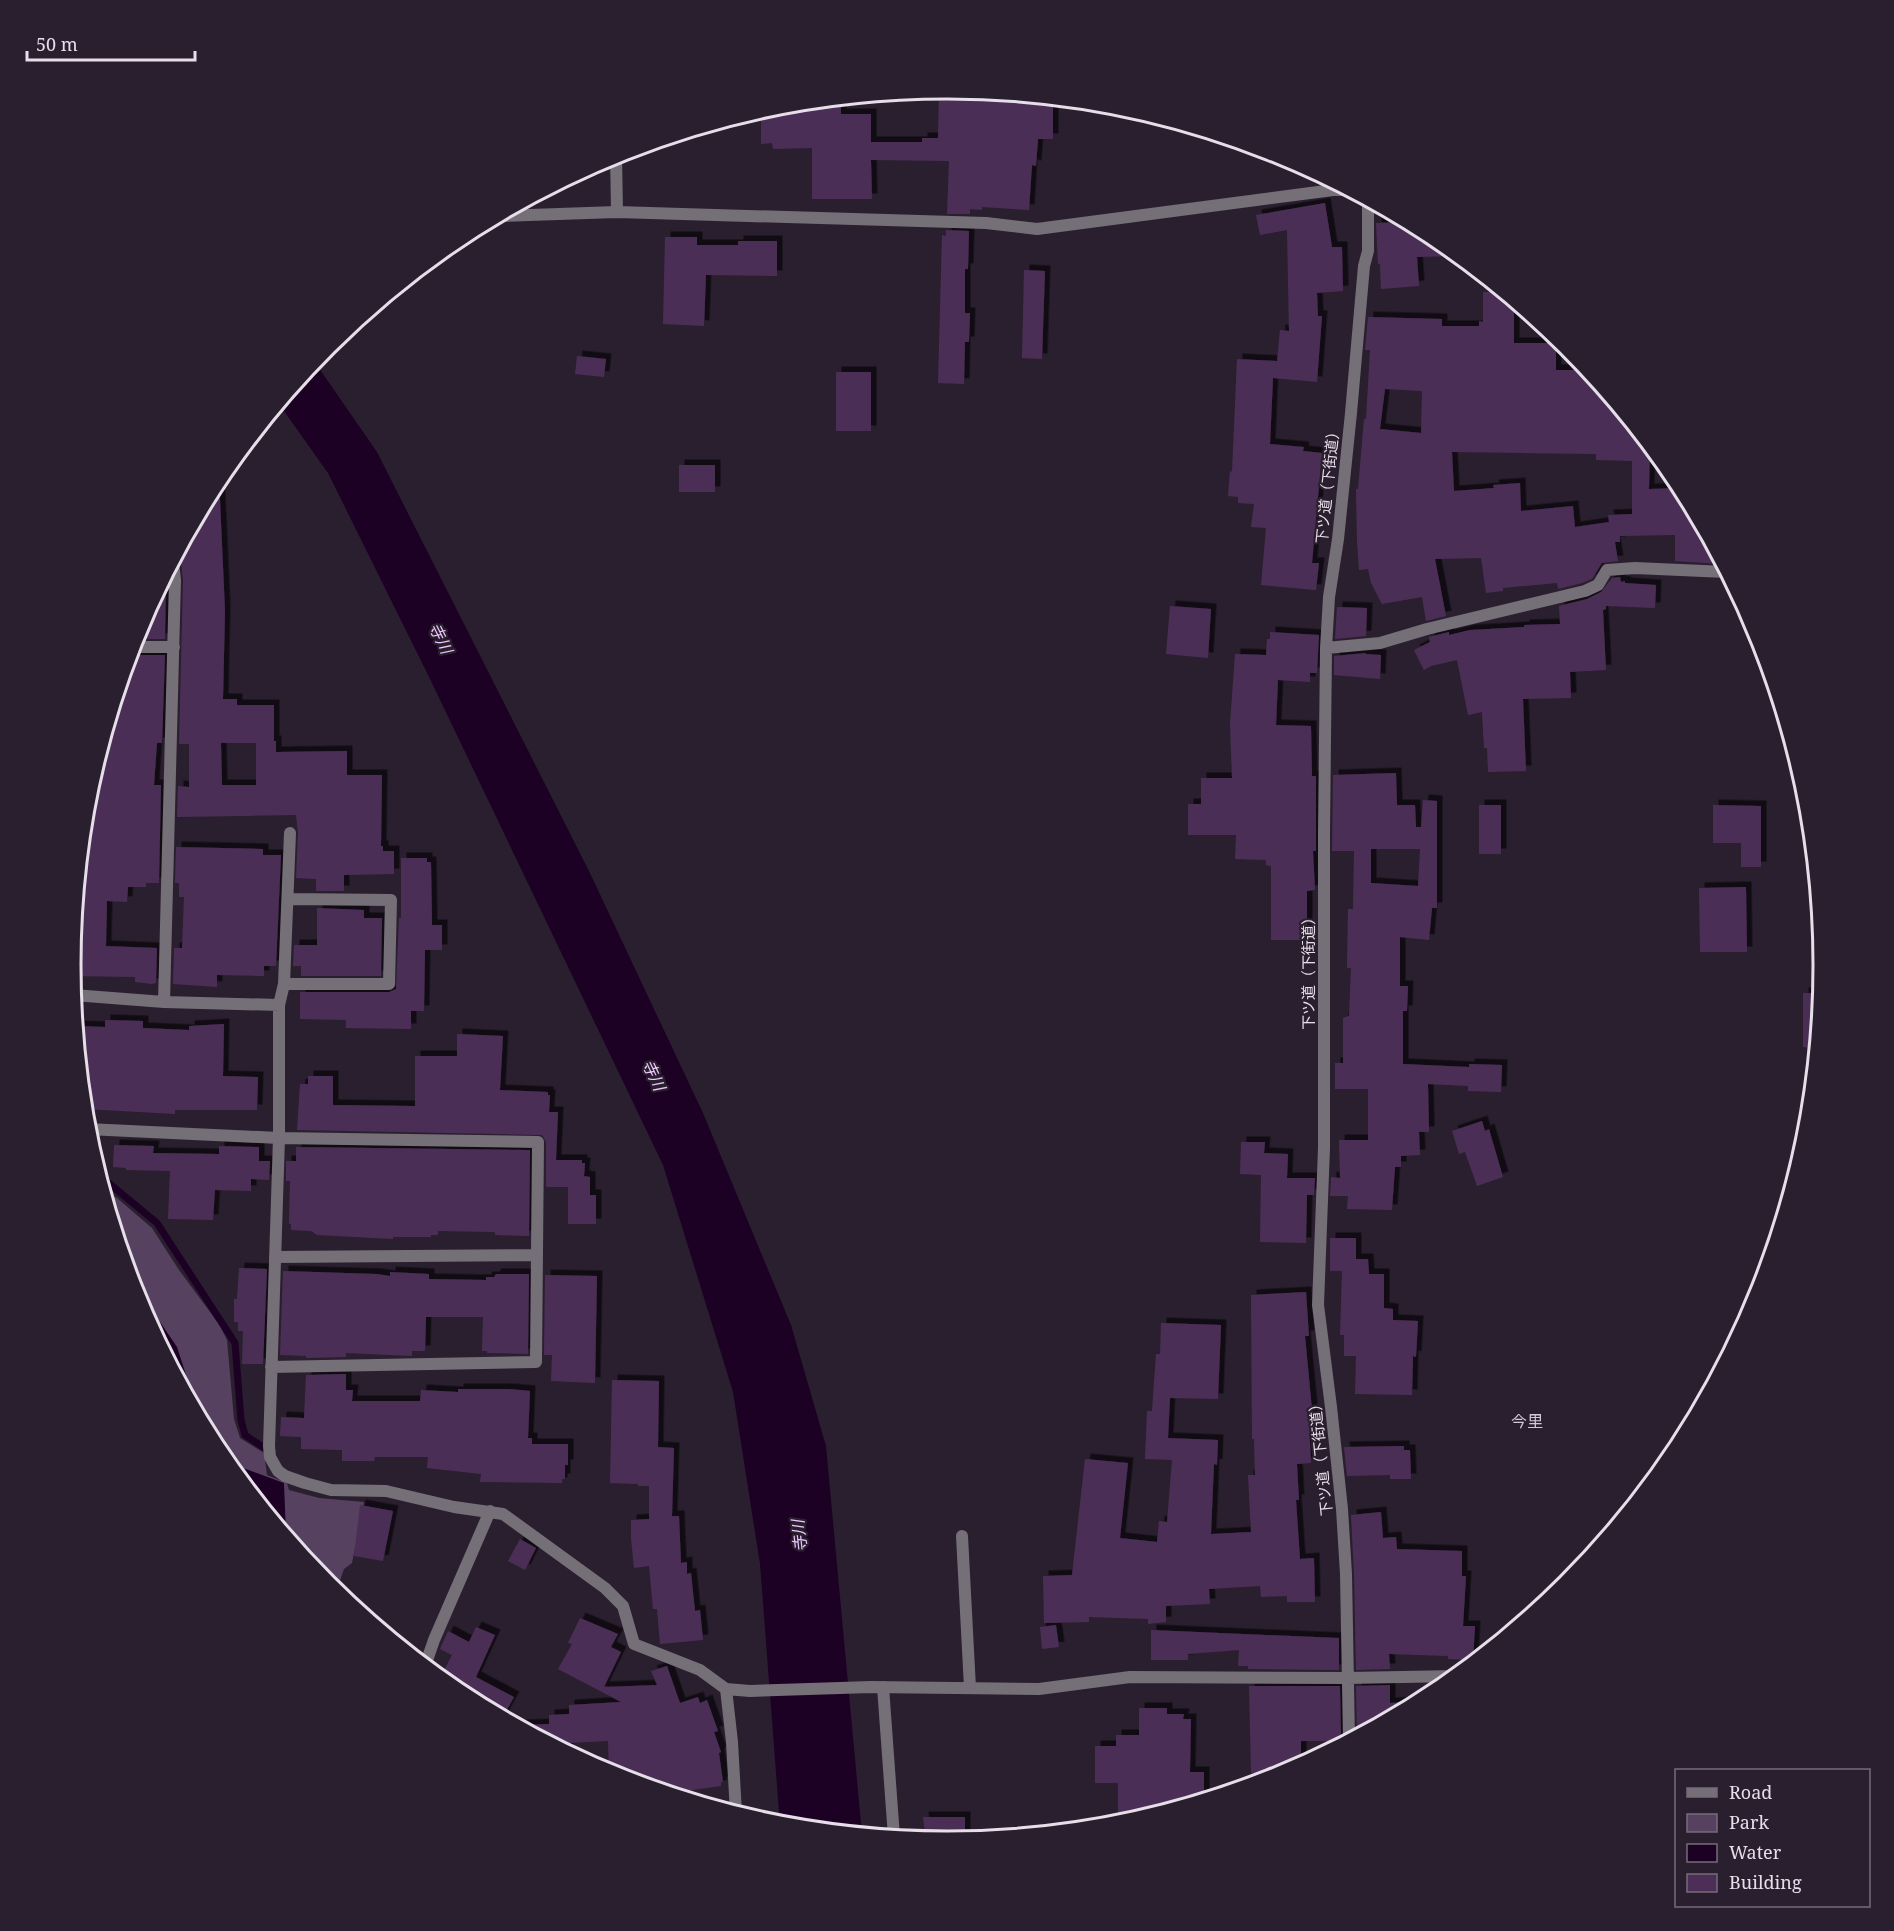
<svg xmlns="http://www.w3.org/2000/svg" width="1894" height="1931" font-family="'Noto Serif','Noto Sans JP',serif">
<style>
.green{fill:#574160}
.water{fill:#1c0125}
.lines{fill:none;stroke-linecap:round;stroke-linejoin:round}
.stream{stroke:#1c0125;stroke-width:7}
.building{fill:#4c2e57;fill-rule:evenodd;filter:url(#shadow)}
.street{stroke:#756f78;stroke-width:12}
.labels{text-anchor:middle;stroke-width:4.5;stroke-linejoin:round;paint-order:stroke}
.street-label{font-size:15px;fill:#e6dfe9;stroke:#2a1f2f}
.water-label{font-size:16px;font-style:italic;fill:#eec7fe;stroke:#2a1f2f}
.neighbourhood-label{font-size:16px;fill:#d4c6da;stroke:#2a1f2f}
.rim{fill:none;stroke:#e6dfe9;stroke-width:3}
</style>
<defs>
<filter id="shadow"><feDropShadow dx="5.5" dy="-5.5" stdDeviation="0" flood-color="#0009"/></filter>
</defs>
<rect width="100%" height="100%" fill="#2a1f2f"/>
<path class="green" d="M 104,1191 L 117,1198 L 152,1228 L 179,1270 L 219,1324 L 227,1340 L 234,1419 L 240,1438 L 264,1453 L 267,1475 L 287,1483 L 289,1490 L 319,1498 L 364,1502 L 352,1563 L 344,1569 L 336,1592 L 327,1585 L 218,1452 L 137,1301 Z"/>
<path class="water" d="M 314,361 L 377,452 L 589,871 L 703,1113 L 791,1325 L 826,1446 L 862,1834 L 780,1825 L 760,1564 L 733,1392 L 663,1165 L 430,679 L 328,473 L 279,404 Z
M 131,1279 L 177,1347 L 200,1418 L 137,1301 Z
M 224,1459 L 230,1463 L 284,1483 L 286,1534 Z"/>
<g class="lines">
<path class="stream" d="M 99,1175 L 157,1223 L 235,1343 L 241,1420 L 245,1435 L 263,1447"/>
</g>
<path class="building" d="M 947,89 L 1053,99 L 1053,139 L 1038,139 L 1036,166 L 1032,165 L 1029,210 L 982,207 L 982,210 L 970,209 L 970,214 L 947,214 L 949,161 L 871,160 L 872,199 L 812,199 L 812,148 L 773,149 L 772,143 L 761,144 L 761,110 L 776,106 L 841,99 L 841,114 L 871,114 L 871,142 L 922,142 L 922,138 L 938,138 L 939,90 Z
M 1325,203 L 1332,247 L 1342,247 L 1343,291 L 1317,293 L 1318,316 L 1322,316 L 1317,382 L 1273,378 L 1270,444 L 1304,447 L 1303,451 L 1322,453 L 1312,563 L 1319,563 L 1316,590 L 1261,585 L 1266,528 L 1251,527 L 1254,504 L 1238,503 L 1238,497 L 1228,496 L 1230,471 L 1232,472 L 1237,359 L 1277,361 L 1280,330 L 1289,331 L 1287,230 L 1260,235 L 1256,215 Z
M 1406,222 L 1434,237 L 1457,256 L 1417,257 L 1419,286 L 1381,289 L 1380,264 L 1378,264 L 1376,223 Z
M 946,230 L 969,231 L 968,269 L 965,269 L 965,313 L 970,313 L 969,342 L 965,342 L 964,384 L 938,383 L 942,235 L 946,236 Z
M 665,237 L 697,237 L 697,245 L 738,245 L 738,241 L 777,241 L 777,276 L 706,275 L 704,326 L 663,324 Z
M 1024,270 L 1045,271 L 1042,359 L 1022,358 Z
M 1489,282 L 1514,303 L 1514,343 L 1556,343 L 1556,370 L 1587,370 L 1650,447 L 1649,489 L 1681,488 L 1721,564 L 1675,561 L 1675,535 L 1620,536 L 1620,542 L 1615,542 L 1618,561 L 1602,563 L 1592,579 L 1582,583 L 1558,589 L 1557,583 L 1503,588 L 1503,591 L 1486,593 L 1481,558 L 1435,559 L 1446,616 L 1426,621 L 1422,597 L 1382,604 L 1371,583 L 1368,569 L 1359,570 L 1357,541 L 1356,489 L 1358,489 L 1364,419 L 1366,419 L 1370,350 L 1365,350 L 1368,317 L 1442,319 L 1442,326 L 1479,326 L 1479,321 L 1483,322 L 1483,292 L 1489,292 ZM 1385,389 L 1422,391 L 1421,433 L 1380,429 ZM 1452,452 L 1596,454 L 1596,460 L 1632,461 L 1632,514 L 1608,515 L 1609,522 L 1575,527 L 1573,506 L 1521,511 L 1520,483 L 1493,485 L 1494,488 L 1454,491 Z
M 577,356 L 606,359 L 604,377 L 575,374 Z
M 836,372 L 871,372 L 871,431 L 836,431 Z
M 679,465 L 715,465 L 715,492 L 679,492 Z
M 219,477 L 225,611 L 223,699 L 237,699 L 237,705 L 274,705 L 274,741 L 276,741 L 276,752 L 347,751 L 347,775 L 382,775 L 381,846 L 383,846 L 383,851 L 394,851 L 394,874 L 344,875 L 344,891 L 316,891 L 316,879 L 296,878 L 298,833 L 296,815 L 177,817 L 178,786 L 189,787 L 189,744 L 179,744 L 183,580 L 181,562 L 177,556 ZM 221,743 L 256,743 L 256,785 L 222,785 Z
M 166,576 L 165,639 L 135,639 L 137,630 Z
M 1620,577 L 1621,582 L 1625,581 L 1625,583 L 1656,585 L 1655,608 L 1606,606 L 1606,609 L 1603,610 L 1606,670 L 1570,672 L 1571,698 L 1523,699 L 1526,771 L 1488,772 L 1487,748 L 1484,748 L 1482,712 L 1468,715 L 1457,660 L 1431,666 L 1424,670 L 1414,650 L 1430,642 L 1429,637 L 1449,632 L 1449,635 L 1470,630 L 1524,627 L 1524,625 L 1560,624 L 1559,606 L 1587,599 L 1601,592 L 1612,578 Z
M 1170,606 L 1211,609 L 1208,658 L 1166,654 Z
M 1337,607 L 1367,608 L 1366,636 L 1335,639 Z
M 1270,632 L 1319,635 L 1317,673 L 1310,673 L 1310,682 L 1278,680 L 1276,725 L 1311,726 L 1312,776 L 1316,776 L 1316,851 L 1313,851 L 1315,890 L 1307,891 L 1307,940 L 1271,940 L 1271,866 L 1266,865 L 1266,860 L 1235,859 L 1236,835 L 1188,835 L 1188,804 L 1201,804 L 1201,778 L 1232,778 L 1230,724 L 1235,654 L 1266,655 L 1267,639 L 1270,639 Z
M 1366,653 L 1366,654 L 1381,655 L 1380,679 L 1334,675 L 1334,656 Z
M 130,655 L 165,655 L 162,743 L 157,743 L 154,785 L 161,785 L 159,883 L 146,883 L 146,887 L 128,887 L 127,902 L 107,901 L 106,946 L 157,948 L 156,983 L 152,984 L 135,982 L 135,977 L 72,976 L 70,965 L 87,794 Z
M 1396,773 L 1397,805 L 1415,805 L 1416,827 L 1421,827 L 1423,800 L 1437,801 L 1437,908 L 1432,908 L 1429,940 L 1400,937 L 1400,986 L 1408,986 L 1407,1011 L 1403,1011 L 1403,1064 L 1469,1067 L 1469,1064 L 1502,1065 L 1501,1092 L 1468,1091 L 1468,1086 L 1428,1084 L 1429,1132 L 1419,1132 L 1420,1155 L 1401,1156 L 1401,1167 L 1395,1167 L 1392,1210 L 1347,1209 L 1348,1196 L 1330,1196 L 1331,1177 L 1340,1178 L 1339,1140 L 1368,1140 L 1368,1089 L 1335,1089 L 1335,1063 L 1343,1063 L 1343,1018 L 1349,1016 L 1351,968 L 1347,968 L 1348,909 L 1353,909 L 1354,851 L 1332,851 L 1333,775 ZM 1371,849 L 1420,849 L 1418,886 L 1371,883 Z
M 1479,805 L 1501,805 L 1501,854 L 1479,854 Z
M 1713,805 L 1761,806 L 1761,867 L 1741,867 L 1741,843 L 1713,843 Z
M 176,847 L 263,849 L 263,855 L 281,855 L 276,966 L 264,966 L 264,976 L 217,975 L 217,987 L 173,984 L 174,948 L 182,948 L 184,897 L 179,897 L 179,883 L 175,883 Z
M 401,858 L 427,858 L 427,862 L 431,862 L 432,925 L 442,925 L 442,950 L 425,950 L 424,1011 L 411,1011 L 411,1029 L 346,1028 L 346,1020 L 300,1019 L 300,992 L 389,992 L 396,989 L 399,918 L 401,918 Z
M 1746,887 L 1747,952 L 1700,952 L 1699,888 Z
M 317,908 L 364,910 L 364,918 L 382,918 L 381,976 L 301,976 L 301,966 L 293,966 L 294,945 L 317,945 Z
M 1803,993 L 1821,993 L 1815,1048 L 1803,1047 Z
M 105,1020 L 143,1021 L 143,1028 L 189,1030 L 189,1026 L 224,1024 L 223,1076 L 258,1077 L 257,1110 L 175,1110 L 175,1114 L 85,1109 L 76,1026 L 105,1027 Z
M 457,1034 L 503,1036 L 500,1090 L 548,1092 L 548,1095 L 550,1095 L 549,1112 L 558,1112 L 556,1160 L 582,1160 L 582,1163 L 585,1163 L 584,1176 L 590,1177 L 590,1195 L 596,1195 L 596,1224 L 568,1224 L 568,1187 L 546,1187 L 546,1142 L 542,1135 L 297,1130 L 300,1084 L 308,1084 L 308,1076 L 333,1076 L 333,1105 L 415,1106 L 415,1056 L 457,1056 Z
M 1482,1121 L 1485,1131 L 1489,1129 L 1503,1177 L 1477,1186 L 1465,1152 L 1459,1154 L 1452,1131 Z
M 1241,1142 L 1265,1142 L 1264,1153 L 1288,1154 L 1287,1178 L 1315,1178 L 1314,1195 L 1307,1195 L 1306,1243 L 1260,1242 L 1261,1175 L 1240,1174 Z
M 114,1145 L 154,1146 L 153,1153 L 219,1154 L 219,1146 L 259,1147 L 259,1161 L 270,1161 L 269,1180 L 251,1179 L 251,1191 L 215,1190 L 213,1220 L 168,1219 L 170,1171 L 126,1170 L 126,1168 L 113,1167 Z
M 296,1147 L 530,1150 L 529,1236 L 495,1235 L 495,1232 L 438,1231 L 438,1235 L 431,1235 L 431,1237 L 393,1237 L 393,1239 L 317,1235 L 311,1231 L 291,1230 L 291,1224 L 289,1224 L 290,1181 L 286,1181 L 286,1161 L 296,1161 Z
M 1330,1238 L 1356,1238 L 1356,1259 L 1368,1259 L 1369,1274 L 1384,1274 L 1384,1308 L 1393,1309 L 1393,1320 L 1418,1321 L 1416,1357 L 1413,1356 L 1412,1395 L 1355,1394 L 1356,1356 L 1344,1356 L 1344,1335 L 1340,1335 L 1342,1271 L 1330,1271 Z
M 239,1268 L 267,1269 L 263,1364 L 242,1364 L 243,1331 L 238,1331 L 238,1322 L 234,1322 L 234,1299 L 237,1299 Z
M 283,1271 L 377,1274 L 390,1276 L 390,1272 L 429,1274 L 429,1279 L 486,1280 L 486,1277 L 494,1277 L 496,1274 L 529,1274 L 528,1354 L 487,1353 L 487,1351 L 482,1351 L 483,1317 L 426,1317 L 425,1351 L 412,1351 L 412,1356 L 346,1353 L 346,1357 L 306,1358 L 306,1356 L 280,1355 Z
M 545,1275 L 597,1276 L 595,1383 L 551,1381 L 552,1355 L 544,1355 Z
M 1306,1292 L 1309,1336 L 1305,1336 L 1313,1420 L 1309,1421 L 1311,1463 L 1297,1464 L 1299,1500 L 1296,1500 L 1300,1559 L 1314,1558 L 1315,1602 L 1287,1602 L 1287,1596 L 1261,1597 L 1260,1586 L 1209,1589 L 1210,1604 L 1166,1606 L 1166,1622 L 1148,1624 L 1148,1619 L 1089,1617 L 1089,1622 L 1044,1623 L 1043,1576 L 1072,1575 L 1085,1459 L 1128,1463 L 1120,1538 L 1157,1542 L 1159,1521 L 1167,1522 L 1172,1460 L 1145,1459 L 1147,1411 L 1152,1411 L 1156,1354 L 1160,1354 L 1161,1323 L 1221,1325 L 1218,1399 L 1170,1398 L 1168,1438 L 1218,1440 L 1217,1465 L 1214,1464 L 1211,1534 L 1251,1532 L 1248,1475 L 1255,1475 L 1254,1439 L 1252,1439 L 1251,1295 Z
M 346,1374 L 346,1390 L 353,1390 L 352,1401 L 420,1401 L 421,1390 L 458,1392 L 458,1389 L 509,1389 L 530,1391 L 528,1438 L 532,1438 L 532,1444 L 568,1444 L 568,1465 L 565,1465 L 565,1479 L 562,1479 L 562,1483 L 480,1482 L 481,1474 L 427,1468 L 428,1457 L 375,1457 L 374,1461 L 342,1461 L 342,1450 L 301,1449 L 301,1437 L 280,1436 L 281,1417 L 304,1418 L 306,1375 Z
M 612,1380 L 659,1381 L 658,1447 L 674,1448 L 672,1516 L 679,1516 L 681,1563 L 687,1562 L 687,1574 L 691,1573 L 695,1611 L 700,1610 L 703,1640 L 660,1644 L 657,1609 L 653,1609 L 649,1566 L 634,1568 L 631,1538 L 631,1520 L 649,1519 L 649,1486 L 638,1486 L 638,1484 L 610,1483 Z
M 1404,1446 L 1404,1450 L 1410,1450 L 1411,1479 L 1390,1479 L 1390,1475 L 1347,1476 L 1344,1447 Z
M 360,1505 L 393,1511 L 383,1561 L 354,1556 Z
M 1381,1512 L 1383,1538 L 1396,1537 L 1397,1549 L 1462,1551 L 1462,1576 L 1466,1576 L 1463,1626 L 1475,1626 L 1473,1660 L 1448,1659 L 1448,1656 L 1389,1654 L 1390,1669 L 1356,1670 L 1354,1574 L 1351,1515 Z
M 520,1539 L 536,1548 L 525,1570 L 508,1561 Z
M 580,1618 L 618,1634 L 611,1647 L 621,1652 L 604,1687 L 657,1685 L 651,1671 L 667,1666 L 680,1703 L 698,1697 L 700,1703 L 707,1700 L 718,1731 L 714,1732 L 721,1752 L 719,1753 L 723,1782 L 721,1782 L 721,1786 L 672,1793 L 609,1774 L 608,1741 L 567,1743 L 568,1752 L 518,1725 L 549,1724 L 549,1715 L 569,1714 L 569,1705 L 621,1702 L 558,1669 L 572,1644 L 568,1643 Z
M 1056,1625 L 1059,1647 L 1042,1649 L 1040,1627 Z
M 476,1627 L 495,1635 L 476,1677 L 514,1697 L 503,1717 L 460,1694 L 440,1678 L 452,1655 L 440,1649 L 448,1631 L 469,1642 Z
M 1151,1630 L 1339,1638 L 1339,1670 L 1248,1669 L 1248,1666 L 1238,1666 L 1239,1650 L 1188,1654 L 1188,1660 L 1151,1660 Z
M 1390,1685 L 1390,1703 L 1422,1701 L 1357,1735 L 1356,1686 Z
M 1249,1686 L 1340,1686 L 1341,1741 L 1301,1741 L 1301,1765 L 1289,1772 L 1251,1773 Z
M 1139,1708 L 1167,1708 L 1167,1714 L 1184,1714 L 1183,1719 L 1191,1719 L 1190,1772 L 1204,1772 L 1204,1799 L 1118,1825 L 1118,1783 L 1095,1783 L 1095,1746 L 1116,1746 L 1116,1735 L 1139,1735 Z
M 923,1817 L 965,1817 L 965,1840 L 947,1842 L 926,1840 Z"/>
<g class="lines">
<path class="street" d="M 616,154 L 617,212
M 499,216 L 617,212 L 986,223 L 1037,229 L 1333,190 L 1346,190
M 132,647 L 174,647
M 1326,648 L 1380,643 L 1427,629 L 1585,591 L 1598,585 L 1607,570 L 1635,568 L 1726,572
M 290,833 L 284,984 L 279,1005 L 279,1138 L 269,1446 L 270,1457 L 278,1471 L 285,1476 L 305,1483 L 331,1490 L 386,1491 L 454,1507 L 503,1514 L 605,1588 L 623,1606 L 634,1644 L 700,1670 L 726,1689 L 750,1691 L 871,1687 L 1039,1689 L 1130,1677 L 1347,1678 L 1457,1676
M 284,984 L 389,984 L 391,900 L 288,899
M 73,995 L 164,1002 L 279,1005
M 164,1002 L 175,580 L 173,563
M 87,1129 L 279,1138 L 538,1142 L 536,1362 L 271,1367
M 275,1257 L 537,1255
M 962,1536 L 970,1688
M 425,1666 L 434,1640 L 490,1511
M 883,1687 L 894,1837
M 726,1689 L 732,1742 L 736,1813
M 1349,1740 L 1346,1574 L 1342,1509 L 1331,1407 L 1318,1305 L 1324,1148 L 1324,833 L 1326,648 L 1329,597 L 1338,539 L 1351,413 L 1364,266 L 1368,251 L 1368,202"/>
</g>
<g class="labels">
<g class="street-label">
<text transform="translate(1328 484) rotate(-84)" y="5">下ツ道（下街道）</text>
<text transform="translate(1309 970) rotate(-90)" y="5">下ツ道（下街道）</text>
<text transform="translate(1321 1456) rotate(-96)" y="5">下ツ道（下街道）</text>
</g>
<g class="water-label">
<text transform="translate(441 638) rotate(64)" y="6">寺川</text>
<text transform="translate(654 1075) rotate(65)" y="6">寺川</text>
<text transform="translate(799 1536) rotate(-96)" y="6">寺川</text>
</g>
<g class="neighbourhood-label">
<text x="1527" y="1427">今里</text>
</g>
</g>
<path d="M0 0H1894V1931H0ZM81 965a866 866 0 1 1 1732 0a866 866 0 1 1-1732 0Z" fill="#2a1f2f" fill-rule="evenodd"/>
<path class="rim" d="M81 965a866 866 0 1 1 1732 0a866 866 0 1 1-1732 0Z"/>
<rect x="1675" y="1769" width="195" height="138" fill="#2a1f2f" stroke="#756c79" stroke-width="1.5"/>
<rect x="1687" y="1788" width="30" height="9" fill="#756f78" stroke="#756c79" stroke-width="1.5"/>
<text x="1729" y="1799" font-size="18" fill="#e6dfe9">Road</text>
<rect x="1687" y="1814" width="30" height="18" fill="#574160" stroke="#756c79" stroke-width="1.5"/>
<text x="1729" y="1829" font-size="18" fill="#e6dfe9">Park</text>
<rect x="1687" y="1844" width="30" height="18" fill="#1c0125" stroke="#756c79" stroke-width="1.5"/>
<text x="1729" y="1859" font-size="18" fill="#e6dfe9">Water</text>
<rect x="1687" y="1874" width="30" height="18" fill="#4c2e57" stroke="#756c79" stroke-width="1.5"/>
<text x="1729" y="1889" font-size="18" fill="#e6dfe9">Building</text>
<path d="M27 51v9h168v-9" fill="none" stroke="#e6dfe9" stroke-width="3"/>
<text x="36" y="51" font-size="18" fill="#e6dfe9" stroke="#2a1f2f" stroke-width="4.5" paint-order="stroke">50 m</text>
</svg>
